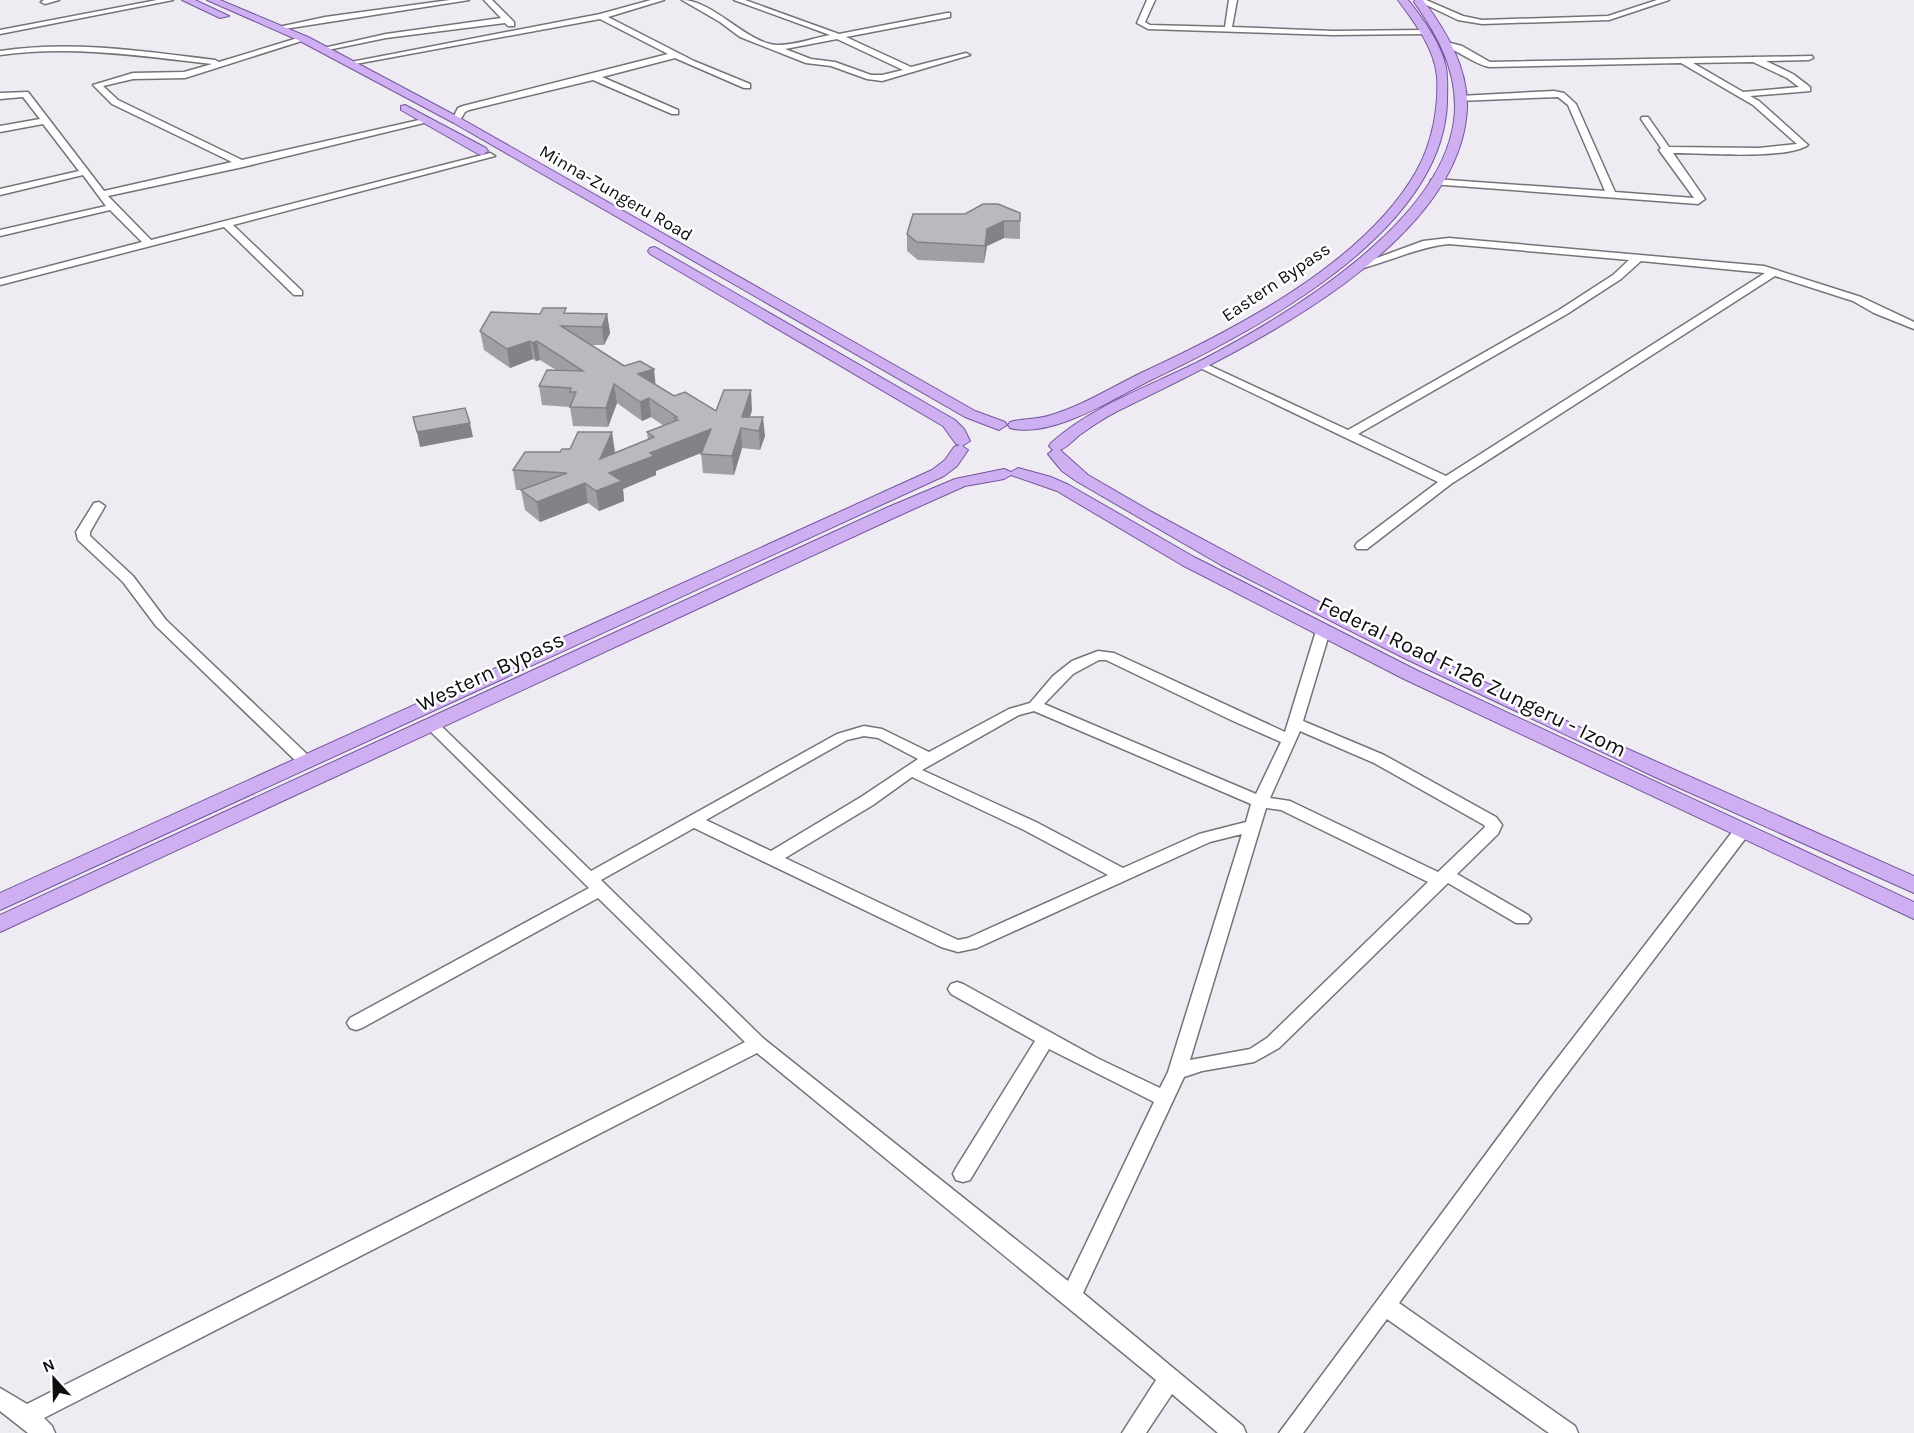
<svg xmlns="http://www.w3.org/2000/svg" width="1914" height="1433" font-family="Karla,sans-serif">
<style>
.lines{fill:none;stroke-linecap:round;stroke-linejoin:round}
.minor-casing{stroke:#757378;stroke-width:3}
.major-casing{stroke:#75559d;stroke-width:2}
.minor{fill:#fff;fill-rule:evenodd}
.major{fill:#ceb0f2;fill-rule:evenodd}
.wall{fill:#a19fa4}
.shaded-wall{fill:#838286}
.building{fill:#bbb9bf;stroke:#838286;stroke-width:1.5}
.labels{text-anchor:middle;stroke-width:5;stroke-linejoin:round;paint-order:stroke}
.far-street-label{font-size:18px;fill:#0e0d0f;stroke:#fff}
.street-label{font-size:22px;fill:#0e0d0f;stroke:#fff}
</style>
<rect width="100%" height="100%" fill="#eeecf2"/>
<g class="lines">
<defs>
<path id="minor" d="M 44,0 L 59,0 L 45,4 L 41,2 Z
M 157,0 L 173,0 L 0,34 L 0,30 Z
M 450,0 L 469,0 L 278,30 L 274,28 L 325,17 Z
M 484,0 L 492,0 L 514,22 L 514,26 L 508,26 L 505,23 L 386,38 L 323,51 L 319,49 L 386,34 L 501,18 Z
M 651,0 L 664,0 L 608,17 L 694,61 L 750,84 L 750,88 L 744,88 L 675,58 L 602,77 L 678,110 L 678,114 L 672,114 L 593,80 L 469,110 L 465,112 L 459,122 L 453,122 L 452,120 L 458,108 L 463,106 L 668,54 L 600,19 L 350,65 L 346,63 L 600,14 Z
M 682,0 C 714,0 749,46 779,45 C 795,45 814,38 830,35 L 734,0 L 745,0 L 839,34 L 947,13 L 950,13 L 950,17 L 846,37 L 911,67 L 966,53 L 970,55 L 882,81 L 867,79 L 831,66 L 806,63 L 740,37 L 720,22 ZM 837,39 L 903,70 L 882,75 L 871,75 L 835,62 L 811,59 L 785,49 Z
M 1147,0 L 1155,0 L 1145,22 L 1150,25 L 1225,27 L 1229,0 L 1237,0 L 1232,27 L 1333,31 L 1424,30 L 1428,32 L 1424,34 L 1333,35 L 1148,29 L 1137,23 Z
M 1416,0 L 1426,0 L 1463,16 L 1482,20 L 1608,16 L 1657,0 L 1669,0 L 1609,20 L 1482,24 L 1458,20 Z
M 301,37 L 308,39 L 185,78 L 133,79 L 103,86 L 118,100 L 242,160 L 428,118 L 432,121 L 243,167 L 108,196 L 151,240 L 490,153 L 495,156 L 233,225 L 302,291 L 302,295 L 294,295 L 224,227 L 0,285 L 0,279 L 142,242 L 110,210 L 0,236 L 0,230 L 106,206 L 83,175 L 0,195 L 0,189 L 79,171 L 43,124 L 0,132 L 0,126 L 40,119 L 23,97 L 0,99 L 0,93 L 28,92 L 104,191 L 232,162 L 112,104 L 93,85 L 133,73 L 184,72 L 212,64 C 141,56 71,45 0,55 L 0,51 C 72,40 143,51 215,60 L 219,62 Z
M 1443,41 L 1462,46 L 1490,62 L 1812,56 L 1813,58 L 1809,60 L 1766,61 L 1793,74 L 1810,87 L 1810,91 L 1750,96 L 1759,101 L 1808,145 C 1787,160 1701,153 1673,153 L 1705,199 L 1698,204 L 1431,184 L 1431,180 L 1434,179 L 1605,191 L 1568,105 L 1558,97 L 1457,101 L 1457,97 L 1460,96 L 1554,91 L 1564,93 L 1576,104 L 1615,192 L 1694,198 L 1659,150 L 1661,148 L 1641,119 L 1642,117 L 1648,117 L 1669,147 L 1759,148 L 1797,144 L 1753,105 L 1681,63 L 1489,67 C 1472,63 1459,51 1443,45 ZM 1753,62 L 1787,78 L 1799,87 L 1743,92 L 1693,63 Z
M 1449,238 L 1764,266 L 1861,297 L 1914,322 L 1914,329 L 1874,313 L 1853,301 L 1775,276 L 1451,484 L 1367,549 L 1357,549 L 1355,546 L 1357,543 L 1438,482 L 1196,366 L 1202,363 L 1206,364 L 1348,430 L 1559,310 L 1613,275 L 1629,260 L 1449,244 C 1419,247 1390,261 1360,269 L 1355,266 L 1423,241 ZM 1641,261 L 1765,273 L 1446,476 L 1358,434 L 1567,314 L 1621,279 Z
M 99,502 L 105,506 L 90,532 L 90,536 L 133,576 L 166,620 L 311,758 L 314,762 L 311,766 L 301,766 L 156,626 L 123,582 L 78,540 L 76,532 L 94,503 Z
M 1323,627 L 1330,631 L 1303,721 L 1384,755 L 1496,817 L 1502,825 L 1498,834 L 1457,874 L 1528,915 L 1531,919 L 1528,923 L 1516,923 L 1448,883 L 1279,1048 L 1254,1062 L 1202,1071 L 1184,1077 L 1083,1293 L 1243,1426 L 1246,1433 L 1218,1433 L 1172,1394 L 1146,1433 L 1122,1433 L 1156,1380 L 757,1053 L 44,1418 L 52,1426 L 55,1433 L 28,1433 L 0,1411 L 0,1388 L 27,1404 L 745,1042 L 598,898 L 362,1028 L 356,1030 L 350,1028 L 347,1023 L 350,1018 L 589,888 L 427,728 L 424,725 L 427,722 L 437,722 L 591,871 L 837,734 L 864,726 L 882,729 L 929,752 L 1009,709 L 1030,703 L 1053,676 L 1072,661 L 1098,651 L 1114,653 L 1285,732 L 1316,631 ZM 1099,660 L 1106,660 L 1233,721 L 1281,742 L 1256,794 L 1044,704 L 1073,674 ZM 1034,711 L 1251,804 L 1246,822 L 1199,834 L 1123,868 L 1036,822 L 922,770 L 1019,715 ZM 1300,731 L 1374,763 L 1484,825 L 1485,827 L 1438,872 L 1290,801 L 1270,798 ZM 864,736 L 878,738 L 918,759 L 861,797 L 771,851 L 706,820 L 847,740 ZM 912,777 L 1024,830 L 1108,875 L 968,938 L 958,940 L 785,858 L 873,805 ZM 1266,808 L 1281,810 L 1428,882 L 1267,1038 L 1250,1049 L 1190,1060 ZM 694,828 L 941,947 L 958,952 L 977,948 L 1210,842 L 1242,834 L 1168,1072 L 1160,1088 L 1097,1058 L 963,984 L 957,982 L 951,984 L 948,989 L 951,994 L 1035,1041 L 956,1168 L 953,1174 L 956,1180 L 963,1182 L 970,1180 L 1049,1049 L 1154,1102 L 1068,1281 L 764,1039 L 601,880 Z
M 1742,826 L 1748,827 L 1750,831 L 1748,835 L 1554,1091 L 1399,1303 L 1575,1426 L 1578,1433 L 1549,1433 L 1387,1319 L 1303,1433 L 1279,1433 L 1540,1081 L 1736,827 Z"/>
<path id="major" d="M 182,0 L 195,0 L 229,16 L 220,18 Z
M 207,0 L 220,0 L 308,37 L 460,118 L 975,411 L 1005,422 L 1007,425 L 999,430 L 965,417 L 452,122 L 300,41 Z
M 1398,0 L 1408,0 C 1424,20 1440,42 1446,67 C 1448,79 1447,91 1447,103 C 1442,234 1254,331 1151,380 C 1114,398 1052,439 1010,428 L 1008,425 L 1010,422 C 1024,418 1037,420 1051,415 C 1082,406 1112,387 1141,373 C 1234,330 1363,264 1416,172 C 1432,144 1439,108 1437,76 C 1434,47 1414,22 1398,0 Z
M 1415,0 L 1423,0 C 1446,31 1468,67 1467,108 C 1461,247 1240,351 1132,404 C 1114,412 1097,422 1081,434 C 1074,439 1068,447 1060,450 L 1088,475 L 1150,511 L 1336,611 L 1585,730 L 1914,876 L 1914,893 L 1655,777 L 1406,659 L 1221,565 L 1076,481 L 1062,471 L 1048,454 L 1053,450 L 1049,446 L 1051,443 C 1094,405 1148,387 1198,362 C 1285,317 1455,217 1455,106 C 1455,66 1436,33 1414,2 Z
M 405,105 L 486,148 L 488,151 L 482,155 L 478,154 L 401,110 L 401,106 Z
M 655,247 L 955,420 L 964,429 L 970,441 L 962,446 L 968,450 L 957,466 L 944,476 L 0,910 L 0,893 L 932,470 L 945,460 L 954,447 L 960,445 L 956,444 L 943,426 L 650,254 L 648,251 L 650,248 Z
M 1018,468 L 1051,477 L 1069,485 L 1194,557 L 1418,671 L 1914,902 L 1914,919 L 1404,679 L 1182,565 L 1057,491 L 1011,475 L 1004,479 L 965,486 L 898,516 L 0,932 L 0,915 L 886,508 L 955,479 L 1004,469 L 1011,472 Z"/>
</defs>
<use href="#minor" class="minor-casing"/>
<use href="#major" class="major-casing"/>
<use href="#minor" class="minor"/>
<use href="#major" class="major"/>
</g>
<path class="wall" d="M 1020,213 L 1020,239 L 1004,238 L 987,246 L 984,263 L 918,260 L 907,251 L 907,234 Z
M 540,314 L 607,314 L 610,333 L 604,345 L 592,345 L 674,396 L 716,411 L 752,410 L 750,417 L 765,436 L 760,450 L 742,448 L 734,475 L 703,473 L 701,453 L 656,471 L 656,475 L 623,489 L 624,501 L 599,511 L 588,503 L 540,522 L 525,510 L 521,490 L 522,490 L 516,490 L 513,470 L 560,452 L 615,452 L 614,453 L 648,440 L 647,432 L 664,426 L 651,417 L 642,421 L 617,403 L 608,427 L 573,426 L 570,407 L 542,405 L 539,386 L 556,370 L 540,360 L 536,361 L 533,359 L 510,368 L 484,350 L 480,331 Z"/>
<path class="shaded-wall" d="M 1004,221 L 1004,238 L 987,246 L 984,263 L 985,246 L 987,229 Z
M 607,314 L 610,333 L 604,345 L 602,327 Z
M 530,341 L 533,359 L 510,368 L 507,349 Z
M 537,341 L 540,360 L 536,361 L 532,343 Z
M 654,369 L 656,388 L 638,374 Z
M 614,384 L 617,403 L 608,427 L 606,408 Z
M 751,390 L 752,410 L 746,429 L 742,417 Z
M 649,398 L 651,417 L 642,421 L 640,402 Z
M 763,417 L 765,436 L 760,450 L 759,431 Z
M 470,423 L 473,437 L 420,447 L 417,432 Z
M 741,428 L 742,448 L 734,475 L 732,456 Z
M 711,429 L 713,448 L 656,471 L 656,475 L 623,489 L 624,501 L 599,511 L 596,491 L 609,473 L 650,453 Z
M 612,432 L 615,452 L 603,479 L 600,459 Z
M 585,483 L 588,503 L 540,522 L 537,502 Z"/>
<path class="building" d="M 983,204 L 998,204 L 1020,213 L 1020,221 L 1004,221 L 987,229 L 985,246 L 917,242 L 907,234 L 913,214 L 965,214 Z
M 543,308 L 566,308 L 564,313 L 607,314 L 602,327 L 561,326 L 624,366 L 640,361 L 654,369 L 638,374 L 674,396 L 685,392 L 716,411 L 724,390 L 751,390 L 742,417 L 763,417 L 759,431 L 741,428 L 732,456 L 701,454 L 711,429 L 650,453 L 654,456 L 609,473 L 622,481 L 596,491 L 585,483 L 537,502 L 521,490 L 567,473 L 513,470 L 525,452 L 560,452 L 562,449 L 570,449 L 578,432 L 612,432 L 600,459 L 654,437 L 647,432 L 678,420 L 674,418 L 677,417 L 649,398 L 640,402 L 614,384 L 606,408 L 570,407 L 576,392 L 570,392 L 571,388 L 539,386 L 547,370 L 583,371 L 537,341 L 532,343 L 530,341 L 507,349 L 480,331 L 491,312 L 540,314 Z
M 465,408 L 470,423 L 417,432 L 413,417 Z"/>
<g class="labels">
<g class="far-street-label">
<text transform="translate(616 193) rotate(30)" y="6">Minna-Zungeru Road</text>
<text transform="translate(1276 282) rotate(-34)" y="6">Eastern Bypass</text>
</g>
<g class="street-label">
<text transform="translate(490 671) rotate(-25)" y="8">Western Bypass</text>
<text transform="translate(1473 676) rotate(26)" y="8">Federal Road F.126 Zungeru - Izom</text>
</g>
</g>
<g transform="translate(54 1379) rotate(338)" stroke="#ffffff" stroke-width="4.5" paint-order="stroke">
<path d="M0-4.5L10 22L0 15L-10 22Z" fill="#0e0d0f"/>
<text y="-9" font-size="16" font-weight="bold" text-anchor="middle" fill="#0e0d0f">N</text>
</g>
</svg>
